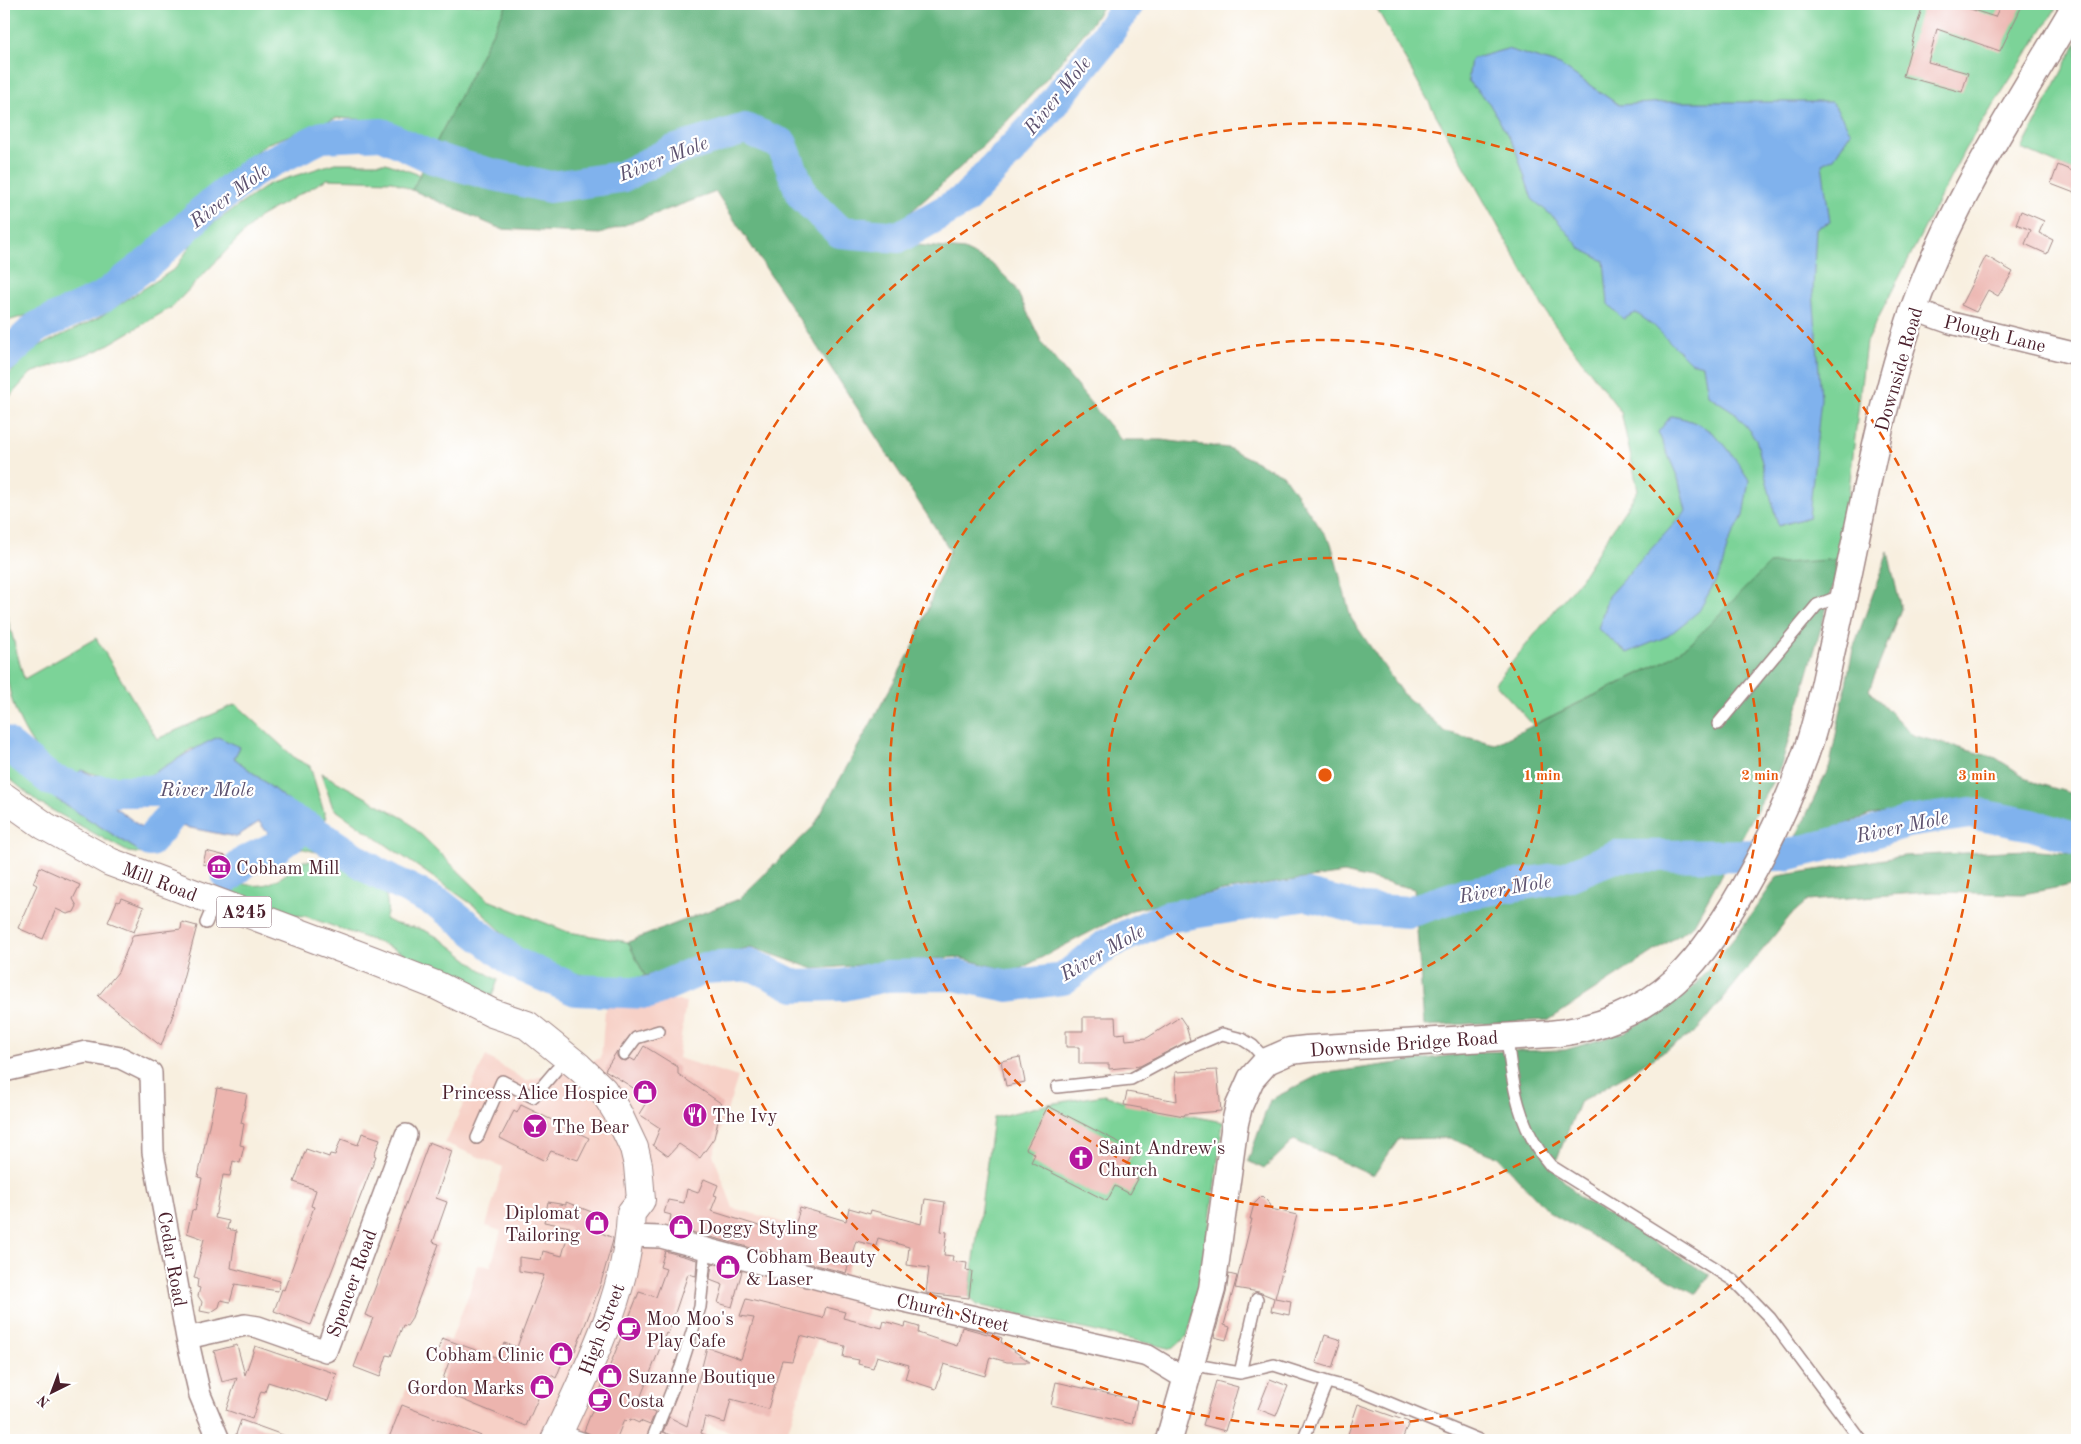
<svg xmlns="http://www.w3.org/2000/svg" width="2081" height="1444" font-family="'Old Standard TT',serif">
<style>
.built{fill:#f7d1c7}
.green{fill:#7cd398;stroke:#637962}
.forest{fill:#65b580;stroke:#586a56}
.water{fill:#80b2ed;stroke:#65688c}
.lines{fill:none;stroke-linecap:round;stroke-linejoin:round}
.river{stroke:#80b2ed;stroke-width:32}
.building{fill:#ecb4ae}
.service-casing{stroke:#a18785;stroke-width:14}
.minor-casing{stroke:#a18785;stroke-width:24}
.tertiary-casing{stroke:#a18785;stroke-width:29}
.primary-casing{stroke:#a18785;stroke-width:30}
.service{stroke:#fff;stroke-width:11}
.minor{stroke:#fff;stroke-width:21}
.tertiary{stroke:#fff;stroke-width:26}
.primary{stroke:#fff;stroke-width:28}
.ring{fill:none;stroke:#e8590c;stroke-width:2.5;stroke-dasharray:9 6}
.labels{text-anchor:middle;stroke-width:4.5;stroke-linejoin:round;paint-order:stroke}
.shield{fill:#fff;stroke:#80626b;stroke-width:1}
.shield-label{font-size:18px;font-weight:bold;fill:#4a1f2b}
.street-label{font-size:19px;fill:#4a1f2b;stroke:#fff}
.poi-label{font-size:19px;fill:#4a1f2b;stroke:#fff;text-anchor:start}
.water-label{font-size:20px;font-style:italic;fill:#5d526f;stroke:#fff}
.centre{fill:#e8590c;stroke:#fff;stroke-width:2.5}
.ring-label{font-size:15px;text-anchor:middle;font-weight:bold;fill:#e8590c;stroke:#fff;stroke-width:4.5;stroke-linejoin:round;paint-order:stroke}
</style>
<rect width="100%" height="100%" fill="#fff"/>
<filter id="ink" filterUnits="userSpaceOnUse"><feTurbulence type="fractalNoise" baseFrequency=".02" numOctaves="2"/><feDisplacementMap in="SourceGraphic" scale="10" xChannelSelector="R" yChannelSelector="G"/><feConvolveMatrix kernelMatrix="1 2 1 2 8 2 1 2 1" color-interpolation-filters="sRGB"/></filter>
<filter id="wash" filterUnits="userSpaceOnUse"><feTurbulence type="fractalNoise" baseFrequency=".0096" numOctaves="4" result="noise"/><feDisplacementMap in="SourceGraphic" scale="20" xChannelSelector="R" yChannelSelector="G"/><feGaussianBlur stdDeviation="1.12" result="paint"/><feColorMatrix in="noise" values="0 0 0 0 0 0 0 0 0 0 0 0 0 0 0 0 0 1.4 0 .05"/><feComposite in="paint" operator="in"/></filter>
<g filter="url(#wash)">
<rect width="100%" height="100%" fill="#f8efdf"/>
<path class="built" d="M 606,998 L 668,999 L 686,1002 L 678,1058 L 738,1077 L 713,1154 L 733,1208 L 795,1226 L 787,1257 L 876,1281 L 856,1351 L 817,1339 L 785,1440 L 753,1440 L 708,1424 L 703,1440 L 387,1440 L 407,1387 L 437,1394 L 444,1376 L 438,1373 L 470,1291 L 477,1265 L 491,1266 L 501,1231 L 486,1226 L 503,1167 L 445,1143 L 486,1056 L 526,1081 L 601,1058 Z"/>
<path class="green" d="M 4,4 L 507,4 L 434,147 L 389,121 L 337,118 L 266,144 L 210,189 L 121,268 L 84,293 L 35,313 L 4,322 Z
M 1372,4 L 2059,4 L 1965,149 L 1866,342 L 1841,559 L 1693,641 L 1665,661 L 1533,725 L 1495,683 L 1581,578 L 1638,490 L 1621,412 L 1548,316 L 1376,7 Z
M 2077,42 L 2077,173 L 2022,149 Z
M 335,163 L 386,163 L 420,175 L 412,190 L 392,181 L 327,179 L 259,217 L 172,307 L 99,350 L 31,373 L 4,403 L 4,380 L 33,349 L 98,318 L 176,268 L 197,235 L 269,184 Z
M 4,592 L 4,605 L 24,679 L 96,638 L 157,739 L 236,704 L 296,759 L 310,766 L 326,819 L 314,821 L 234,758 L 240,747 L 191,749 L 163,770 L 132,785 L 81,770 L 72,781 C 61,770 45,760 35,747 C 0,698 4,650 4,592 Z
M 4,756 L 57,799 L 144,854 L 128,852 L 39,803 L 4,774 Z
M 321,773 L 405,819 L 488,900 L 568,932 L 628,942 L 645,976 L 618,982 L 568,972 L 524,953 L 476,907 L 333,808 Z
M 311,824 L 323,833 L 350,844 L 350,851 L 324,854 L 284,844 Z
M 303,861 L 329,861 L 356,869 L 369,865 L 381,871 C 382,886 392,907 385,919 C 399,928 411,924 426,931 C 453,943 472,967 498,980 L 492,996 L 385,945 L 305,916 L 286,915 L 228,891 L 231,880 C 266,893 277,881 303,861 Z
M 1104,1095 L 1127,1102 L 1127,1104 L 1223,1122 L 1201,1289 L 1187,1336 L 1173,1349 L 977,1305 L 969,1296 L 993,1118 L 1049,1104 Z"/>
<path class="forest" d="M 507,4 L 1104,4 C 1091,26 1075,45 1058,65 C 1010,122 955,174 898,223 L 907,244 L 964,250 L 991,263 L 1014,285 L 1043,345 L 1121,440 L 1161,440 L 1228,448 L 1283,475 L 1331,543 L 1351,618 L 1402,693 L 1446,732 L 1495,744 L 1665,661 L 1693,641 L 1769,564 L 1841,559 L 1781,766 L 1693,926 L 1549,1020 L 1424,1026 L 1414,889 L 1344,873 L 1222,891 L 1132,910 L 1014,972 L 956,957 L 814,969 L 751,947 L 645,976 L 628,942 L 739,899 L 814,826 L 913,647 L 950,550 L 716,192 L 600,234 L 501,229 L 412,190 Z
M 1888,552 L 1901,609 L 1869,690 L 1912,735 L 1996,758 L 2033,782 L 2077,795 L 2077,828 L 1962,801 L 1870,815 L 1793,843 L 1830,765 L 1853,649 Z
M 2026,850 L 2077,854 L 2077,884 L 2023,894 L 1931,892 L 1807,901 L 1790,916 L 1697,1031 L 1579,1103 L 1553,1169 L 1580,1198 L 1710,1275 L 1696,1294 L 1550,1213 L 1498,1157 L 1449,1138 L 1399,1139 L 1373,1176 L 1294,1140 L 1264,1169 L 1248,1161 L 1270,1100 L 1321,1074 L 1474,1052 L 1565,1050 L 1625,1032 L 1685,996 L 1736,936 L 1778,876 L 1904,856 Z"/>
<path class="water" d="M 1507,49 L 1560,65 L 1619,105 L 1665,102 L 1832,102 L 1851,132 L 1834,158 L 1822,164 L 1830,222 L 1816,228 L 1813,291 L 1821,398 L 1809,517 L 1778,526 L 1756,439 L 1734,412 L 1708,395 L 1703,365 L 1690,362 L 1653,325 L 1636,313 L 1623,319 L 1608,304 L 1604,261 L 1581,249 L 1556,219 L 1532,199 L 1515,148 L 1489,103 L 1468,81 L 1471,59 Z
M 1671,416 C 1714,423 1727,446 1749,480 L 1743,516 L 1728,544 L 1721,571 L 1699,611 L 1668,636 L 1627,653 L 1598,629 L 1608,596 L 1686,511 L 1678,478 L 1658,432 Z
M 218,737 L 240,747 L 234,758 L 314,821 L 286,856 L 259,822 L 236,837 L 170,824 L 162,818 L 156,800 L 134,795 L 132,785 C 161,770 188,751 218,737 Z
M 81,770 L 115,785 L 107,801 L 162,843 L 144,854 L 56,799 Z"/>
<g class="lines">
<path class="river" d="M 4,357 L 37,327 L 103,297 L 153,259 L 203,211 L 255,170 L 322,137 L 382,134 L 433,158 L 486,173 L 550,187 L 621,177 L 673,151 L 745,129 L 782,144 L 802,195 L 840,232 L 899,237 L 964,200 L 1038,122 L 1104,39 L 1128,4
M 4,742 L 51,780 L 86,791 L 177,791
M 268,808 L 310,829 L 377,873 L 441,905 L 515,963 L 576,990 L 648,993 L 705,968 L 752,965 L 795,986 L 843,985 L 886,976 L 955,975 L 1009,986 L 1063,979 L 1108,944 L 1167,917 L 1307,895 L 1362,909 L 1408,912 L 1464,894 L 1566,877 L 1616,856 L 1786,855 L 1847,840 L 1907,822 L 1970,813 L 2032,825 L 2077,839
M 150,841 L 173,813 L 200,792
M 228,877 L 246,861 L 278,846 L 305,826"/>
</g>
<g id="blocks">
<path class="building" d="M 1923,4 L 1955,4 L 1995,17 L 2001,4 L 2023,4 L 2000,51 L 1937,29 L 1928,62 L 1968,73 L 1962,92 L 1903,76 Z
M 2058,165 L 2077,173 L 2077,194 L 2051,184 Z
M 2021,211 L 2044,221 L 2039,233 L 2053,240 L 2047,254 L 2025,244 L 2031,230 L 2016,224 Z
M 1986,256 L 2013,272 L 1998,296 L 1988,290 L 1976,312 L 1961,305 Z
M 206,851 L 226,856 L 222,869 L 203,864 Z
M 40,867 L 80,885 L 73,899 L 77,906 L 74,912 L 67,914 L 56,909 L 43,939 L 18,928 L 37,885 L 33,883 Z
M 121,898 L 144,907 L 134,932 L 108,922 L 117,901 L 119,902 Z
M 182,922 L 197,926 L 174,1012 L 161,1046 L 98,996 L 118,972 L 133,935 L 181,929 Z
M 1083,1017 L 1115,1017 L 1116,1034 L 1125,1033 L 1126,1040 L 1147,1038 L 1180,1017 L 1186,1026 L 1190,1040 L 1140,1066 L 1109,1069 L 1109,1064 L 1079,1064 L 1079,1047 L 1066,1047 L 1066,1031 L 1083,1031 Z
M 644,1046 L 678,1067 L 678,1074 L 722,1104 L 714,1138 L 700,1158 L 679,1144 L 668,1156 L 653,1145 L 660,1128 L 639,1114 L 649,1098 L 605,1070 L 617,1051 L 617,1056 L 620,1060 L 626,1061 L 630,1058 L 635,1061 Z
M 1020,1057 L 1025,1082 L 1006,1086 L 1001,1061 Z
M 1217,1070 L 1221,1111 L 1185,1114 L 1184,1116 L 1124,1105 L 1127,1092 L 1177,1101 L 1175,1072 Z
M 217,1088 L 247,1094 L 241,1123 L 244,1124 L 240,1145 L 244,1146 L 240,1163 L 233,1161 L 230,1176 L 223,1175 L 215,1218 L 229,1221 L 227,1229 L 236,1231 L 231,1268 L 280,1281 L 278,1291 L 235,1284 L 230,1302 L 221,1300 L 219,1307 L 210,1313 L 200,1311 L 202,1302 L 198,1296 L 200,1288 L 197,1287 L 198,1279 L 194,1278 L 204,1239 L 187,1233 L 192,1210 L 195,1211 L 202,1178 L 198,1177 Z
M 521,1105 L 589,1138 L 578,1160 L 551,1151 L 545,1161 L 500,1138 L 514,1111 L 517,1113 Z
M 1048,1106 L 1134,1150 L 1123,1172 L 1138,1179 L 1130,1194 L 1115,1186 L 1107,1201 L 1031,1162 L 1035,1154 L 1026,1149 Z
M 362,1133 L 380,1139 L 374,1155 L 376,1156 L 311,1325 L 274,1311 L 282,1289 L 284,1290 L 314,1207 L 311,1206 L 316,1190 L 294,1182 L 306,1149 L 329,1157 L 330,1154 L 335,1155 L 341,1139 L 358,1145 Z
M 429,1142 L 452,1151 L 436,1198 L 447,1202 L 433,1242 L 439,1244 L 411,1320 L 407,1326 L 403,1325 L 391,1356 L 387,1355 L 380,1377 L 354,1367 L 373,1318 L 365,1315 Z
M 704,1179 L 718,1185 L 714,1195 L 717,1196 L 711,1211 L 775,1231 L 777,1226 L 794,1231 L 800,1207 L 846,1221 L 849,1208 L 870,1214 L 871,1210 L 921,1224 L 925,1199 L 945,1202 L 941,1231 L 947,1232 L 944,1255 L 953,1256 L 952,1261 L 967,1263 L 966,1270 L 972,1271 L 969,1298 L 926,1293 L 929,1268 L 907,1265 L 909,1247 L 878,1238 L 876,1246 L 856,1241 L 846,1273 L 669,1226 L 671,1215 L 664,1213 L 668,1200 L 684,1203 L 687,1189 L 698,1193 Z
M 1262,1196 L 1268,1202 L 1271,1209 L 1297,1215 L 1275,1298 L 1291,1301 L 1289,1315 L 1271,1311 L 1274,1298 L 1259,1292 L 1235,1288 L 1252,1219 L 1250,1219 L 1254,1204 Z
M 548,1202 L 566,1205 L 566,1202 L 602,1216 L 599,1232 L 613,1238 L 613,1240 L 600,1286 L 575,1351 L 568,1348 L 556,1378 L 551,1375 L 543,1395 L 540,1394 L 526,1426 L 439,1390 L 450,1359 L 437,1353 L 442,1338 L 498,1358 L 504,1343 L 517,1347 L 544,1275 L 519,1271 L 519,1257 L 541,1260 L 543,1251 L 562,1256 L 570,1227 L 544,1222 Z
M 665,1251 L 697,1260 L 696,1276 L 688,1274 L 668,1334 L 666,1333 L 637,1406 L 655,1413 L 650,1425 L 640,1421 L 639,1423 L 630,1419 L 629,1422 L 624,1420 L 616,1440 L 595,1440 L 592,1435 L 584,1431 L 639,1292 L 656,1297 L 666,1269 L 660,1267 Z
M 712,1263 L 742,1271 L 732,1307 L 718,1303 L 723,1285 L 710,1280 Z
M 1229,1274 L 1237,1276 L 1224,1325 L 1230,1327 L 1226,1340 L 1214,1337 L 1226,1293 Z
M 746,1299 L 823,1318 L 826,1307 L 845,1312 L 843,1318 L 882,1328 L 884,1321 L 905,1327 L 906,1323 L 919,1327 L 918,1333 L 957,1346 L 962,1327 L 1002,1338 L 1001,1342 L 1030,1362 L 1007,1362 L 990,1357 L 985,1376 L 944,1364 L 936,1389 L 905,1379 L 909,1365 L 877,1356 L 873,1368 L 858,1364 L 859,1360 L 843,1357 L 845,1346 L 800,1335 L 792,1361 L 782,1360 L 768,1409 L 731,1399 L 725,1423 L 705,1417 L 701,1433 L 715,1440 L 681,1440 L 663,1432 L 669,1417 L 687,1426 L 707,1347 L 741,1359 L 754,1318 L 740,1316 Z
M 1325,1335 L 1341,1340 L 1332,1368 L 1316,1363 Z
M 237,1345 L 245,1375 L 255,1346 L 337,1374 L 328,1401 L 268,1382 L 265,1392 L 261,1391 L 252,1419 L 226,1410 L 237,1378 L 222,1382 L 214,1351 Z
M 1270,1379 L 1288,1386 L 1276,1416 L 1258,1409 Z
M 1216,1381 L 1238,1387 L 1225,1431 L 1203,1425 Z
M 1056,1382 L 1137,1400 L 1132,1424 L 1051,1405 Z
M 1358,1404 L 1409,1422 L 1402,1440 L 1346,1440 Z
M 402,1405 L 489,1439 L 489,1440 L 388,1440 Z
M 241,1420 L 291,1438 L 290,1440 L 234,1440 Z"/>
</g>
</g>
<g filter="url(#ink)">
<use href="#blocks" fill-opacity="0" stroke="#a18785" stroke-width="1"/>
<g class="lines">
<defs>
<path id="service" d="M 1718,724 L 1817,605 L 1843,595
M 206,923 L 215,902
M 1507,1037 C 1512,1084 1519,1130 1551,1166 L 1733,1280 L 1770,1318 L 1861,1440
M 624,1054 L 636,1038 L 659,1031
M 1057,1087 L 1131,1079 L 1187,1049 L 1222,1034 L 1242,1039 L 1253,1046 L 1267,1061
M 477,1138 L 502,1081 L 533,1097 L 556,1070
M 1190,1364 L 1240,1373 L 1274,1365 L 1327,1382 L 1303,1440
M 1240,1373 L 1257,1299
M 1327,1382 L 1358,1390 L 1479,1440
M 560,1430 L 587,1440
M 652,1440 L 681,1367 L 700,1307 L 706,1249"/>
<path id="minor" d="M 1914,310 L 1951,323 L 2077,354
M 4,1071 L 86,1052 L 121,1058 L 151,1073 L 153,1152 L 187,1338 L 200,1395 L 219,1440
M 629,1236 L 661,1237 L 891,1298 L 1148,1356 L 1186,1379
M 187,1338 L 245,1325 L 258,1327 L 326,1351 L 406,1135"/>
<path id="tertiary" d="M 1169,1440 L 1212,1289 L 1235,1123 L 1239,1106 L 1251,1079 L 1267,1061 L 1290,1051 L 1307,1049 L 1550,1034 C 1596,1030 1642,1012 1676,980 C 1729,930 1786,814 1809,744 C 1821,708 1827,669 1836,632 C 1860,524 1878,413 1914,308 C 1953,199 2018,104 2076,4"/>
<path id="primary" d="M 4,797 L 45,826 L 110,862 L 372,960 L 438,986 L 492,1013 L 527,1025 L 579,1067 L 603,1090 L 617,1112 L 634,1148 L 638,1165 L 641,1200 L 631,1213
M 555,1440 C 588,1368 628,1293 631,1213"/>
</defs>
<use href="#service" class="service-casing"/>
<use href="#minor" class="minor-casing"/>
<use href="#tertiary" class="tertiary-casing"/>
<use href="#primary" class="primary-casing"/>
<use href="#service" class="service"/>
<use href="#minor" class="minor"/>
<use href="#tertiary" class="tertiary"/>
<use href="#primary" class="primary"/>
</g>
</g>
<g class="ring">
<circle cx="1325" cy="775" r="217"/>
<circle cx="1325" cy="775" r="435"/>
<circle cx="1325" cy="775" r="652"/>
</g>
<defs>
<symbol id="museum-disc" viewBox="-11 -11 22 22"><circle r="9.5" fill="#b5179e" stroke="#fff"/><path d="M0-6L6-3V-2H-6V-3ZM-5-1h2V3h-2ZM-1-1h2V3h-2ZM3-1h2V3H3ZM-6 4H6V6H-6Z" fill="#fff"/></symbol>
<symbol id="shop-disc" viewBox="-11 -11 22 22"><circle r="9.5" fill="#b5179e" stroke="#fff"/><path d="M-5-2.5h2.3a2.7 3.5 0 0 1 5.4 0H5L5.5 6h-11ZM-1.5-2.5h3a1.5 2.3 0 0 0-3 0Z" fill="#fff"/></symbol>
<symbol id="restaurant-disc" viewBox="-11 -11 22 22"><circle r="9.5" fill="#b5179e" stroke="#fff"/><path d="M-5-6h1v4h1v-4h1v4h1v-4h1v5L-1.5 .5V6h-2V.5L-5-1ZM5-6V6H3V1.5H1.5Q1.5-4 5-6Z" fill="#fff"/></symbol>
<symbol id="bar-disc" viewBox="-11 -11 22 22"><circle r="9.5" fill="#b5179e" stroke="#fff"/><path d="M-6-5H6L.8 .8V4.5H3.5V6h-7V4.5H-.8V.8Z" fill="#fff"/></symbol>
<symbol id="church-disc" viewBox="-11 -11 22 22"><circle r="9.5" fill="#b5179e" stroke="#fff"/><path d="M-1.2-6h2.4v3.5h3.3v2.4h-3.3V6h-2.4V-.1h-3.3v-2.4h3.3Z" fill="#fff"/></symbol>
<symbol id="cafe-disc" viewBox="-11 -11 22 22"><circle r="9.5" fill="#b5179e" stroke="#fff"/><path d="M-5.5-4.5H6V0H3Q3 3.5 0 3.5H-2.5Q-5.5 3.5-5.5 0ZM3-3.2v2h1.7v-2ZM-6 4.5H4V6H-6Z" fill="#fff"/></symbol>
</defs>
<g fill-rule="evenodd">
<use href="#museum-disc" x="205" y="853" width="28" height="28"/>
<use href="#shop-disc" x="631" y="1078" width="28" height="28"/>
<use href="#restaurant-disc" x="681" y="1101" width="28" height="28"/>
<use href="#bar-disc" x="521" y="1112" width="28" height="28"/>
<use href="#church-disc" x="1067" y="1144" width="28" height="28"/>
<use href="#shop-disc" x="583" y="1209" width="28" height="28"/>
<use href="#shop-disc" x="667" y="1213" width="28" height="28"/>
<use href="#shop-disc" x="714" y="1253" width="28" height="28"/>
<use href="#cafe-disc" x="615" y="1315" width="28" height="28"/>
<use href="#shop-disc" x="547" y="1340" width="28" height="28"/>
<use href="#shop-disc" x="596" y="1362" width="28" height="28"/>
<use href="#shop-disc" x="528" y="1373" width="28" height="28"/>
<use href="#cafe-disc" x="586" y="1386" width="28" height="28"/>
</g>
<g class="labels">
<rect class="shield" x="216.5" y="896.5" width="55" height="31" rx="4"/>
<g class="shield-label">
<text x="244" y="918">A245</text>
</g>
<g class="street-label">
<text transform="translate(1995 333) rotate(14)" y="7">Plough Lane</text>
<text transform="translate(1898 369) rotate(-74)" y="7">Downside Road</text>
<text transform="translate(160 881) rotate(21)" y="7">Mill Road</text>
<text transform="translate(1404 1043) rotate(-4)" y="7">Downside Bridge Road</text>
<text transform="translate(173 1259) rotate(80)" y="7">Cedar Road</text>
<text transform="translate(351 1283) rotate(-70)" y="7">Spencer Road</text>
<text transform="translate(953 1312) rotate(13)" y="7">Church Street</text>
<text transform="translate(601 1329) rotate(-69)" y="7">High Street</text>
</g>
<g class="poi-label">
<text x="236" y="874">Cobham Mill</text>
<text x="628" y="1099" text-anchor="end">Princess Alice Hospice</text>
<text x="712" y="1122">The Ivy</text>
<text x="552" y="1133">The Bear</text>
<text x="1098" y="1154">Saint Andrew's<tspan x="1098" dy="22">Church</tspan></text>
<text x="580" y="1219" text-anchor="end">Diplomat<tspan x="580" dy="22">Tailoring</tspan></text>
<text x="698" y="1234">Doggy Styling</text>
<text x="746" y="1263">Cobham Beauty<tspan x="746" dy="22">&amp; Laser</tspan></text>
<text x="646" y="1325">Moo Moo's<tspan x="646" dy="22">Play Cafe</tspan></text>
<text x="544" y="1361" text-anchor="end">Cobham Clinic</text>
<text x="628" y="1383">Suzanne Boutique</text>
<text x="524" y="1394" text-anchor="end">Gordon Marks</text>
<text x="618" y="1407">Costa</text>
</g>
<g class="water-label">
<text transform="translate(1057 95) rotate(-51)" y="7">River Mole</text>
<text transform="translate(663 158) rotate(-21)" y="7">River Mole</text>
<text transform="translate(229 195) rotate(-37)" y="7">River Mole</text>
<text x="207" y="796">River Mole</text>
<text transform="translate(1902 826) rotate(-12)" y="7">River Mole</text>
<text transform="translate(1505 888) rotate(-10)" y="7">River Mole</text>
<text transform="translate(1102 952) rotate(-30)" y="7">River Mole</text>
</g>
</g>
<circle cx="1325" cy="775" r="8" class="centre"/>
<g class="ring-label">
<text x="1542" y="780">1 min</text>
<text x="1760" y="780">2 min</text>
<text x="1977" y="780">3 min</text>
</g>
<rect width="2081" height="1444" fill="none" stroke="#fff" stroke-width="20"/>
<g transform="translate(52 1392) rotate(222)" stroke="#ffffff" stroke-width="4" paint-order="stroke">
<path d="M0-4L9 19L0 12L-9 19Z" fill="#4a1f2b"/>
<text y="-8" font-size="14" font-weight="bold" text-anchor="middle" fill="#4a1f2b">N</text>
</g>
</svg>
